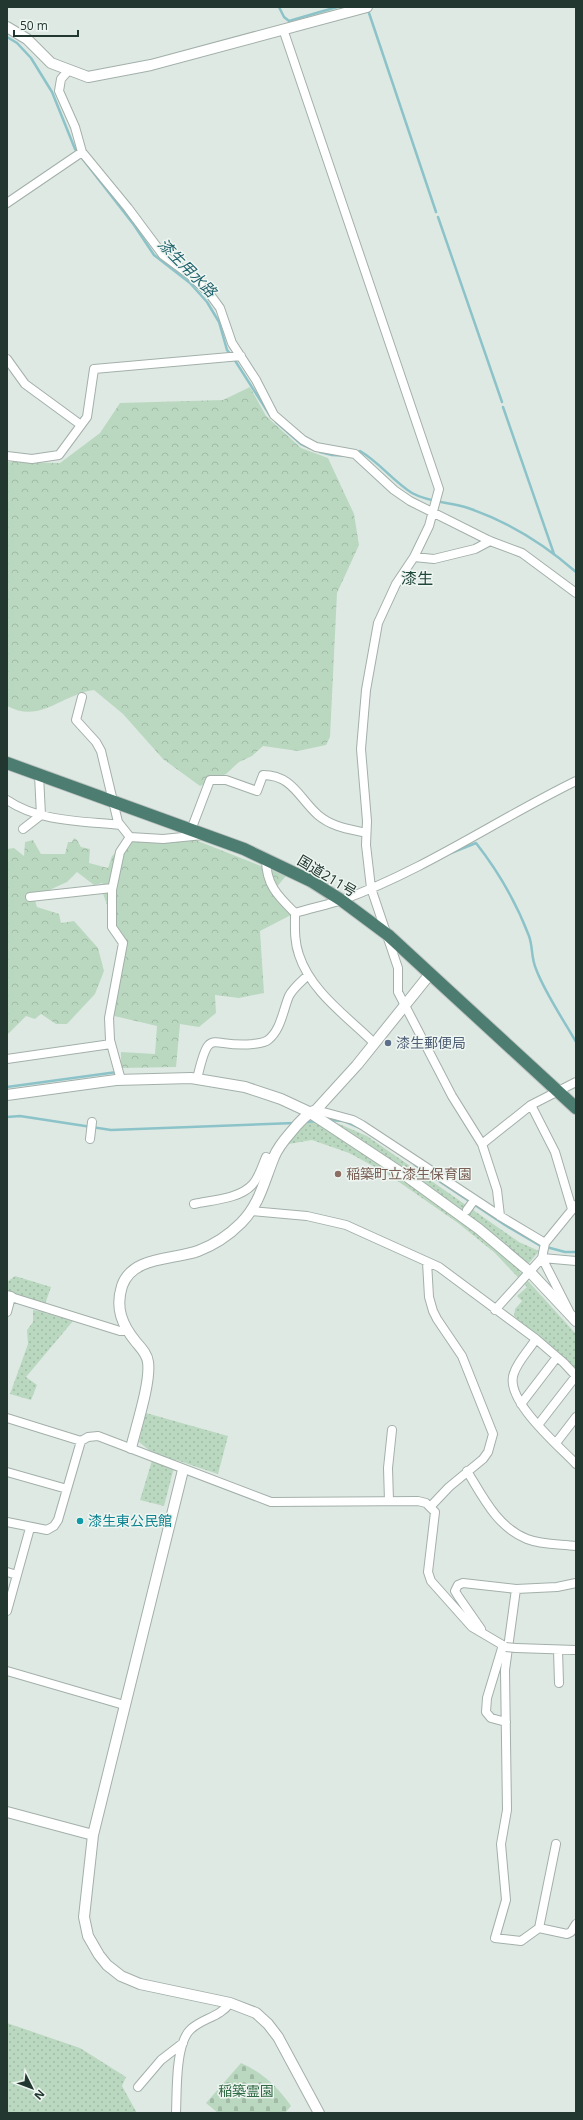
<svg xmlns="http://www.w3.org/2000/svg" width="583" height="2120" font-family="'Open Sans','Noto Sans JP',sans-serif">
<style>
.green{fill:url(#green-dots)}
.forest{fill:url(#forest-crowns)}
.cemetery{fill:url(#cemetery-stones)}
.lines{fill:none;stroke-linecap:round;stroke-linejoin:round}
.stream{stroke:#8bc3c9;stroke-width:2.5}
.minor-casing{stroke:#a3b0aa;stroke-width:10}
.tertiary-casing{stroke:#a3b0aa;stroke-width:12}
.trunk-casing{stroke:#bdc3c1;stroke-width:14}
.minor{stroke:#fff;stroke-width:8}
.tertiary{stroke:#fff;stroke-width:10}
.trunk{stroke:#4c7d70;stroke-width:12}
.minor-bridge-casing{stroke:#a3b0aa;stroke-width:10;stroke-linecap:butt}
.minor-bridge{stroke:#fff;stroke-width:8}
.service-dot{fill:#5c6f8a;stroke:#eff6f2;stroke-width:1.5}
.education-dot{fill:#8d6e63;stroke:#eff6f2;stroke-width:1.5}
.culture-dot{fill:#0f9aa8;stroke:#eff6f2;stroke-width:1.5}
.labels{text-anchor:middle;stroke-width:3;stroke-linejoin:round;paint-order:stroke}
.street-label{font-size:14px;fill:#223730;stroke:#eff6f2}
.service-label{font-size:14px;fill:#4e5e75;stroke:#eff6f2;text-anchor:start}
.education-label{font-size:14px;fill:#785e54;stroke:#eff6f2;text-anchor:start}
.culture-label{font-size:14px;fill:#0d838f;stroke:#eff6f2;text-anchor:start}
.park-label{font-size:14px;fill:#306a44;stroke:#eff6f2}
.water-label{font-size:15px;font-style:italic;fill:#22646d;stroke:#eff6f2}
.quarter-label{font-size:16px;fill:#20473c;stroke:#eff6f2}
</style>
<defs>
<pattern id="green-dots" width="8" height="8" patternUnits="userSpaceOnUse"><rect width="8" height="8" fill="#bad8c0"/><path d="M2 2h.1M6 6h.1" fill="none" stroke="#a0baa5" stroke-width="1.8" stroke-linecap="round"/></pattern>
<pattern id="forest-crowns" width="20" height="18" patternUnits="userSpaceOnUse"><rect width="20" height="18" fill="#bad8c0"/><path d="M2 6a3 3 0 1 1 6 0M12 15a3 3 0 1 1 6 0" fill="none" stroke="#a0baa5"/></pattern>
<pattern id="cemetery-stones" width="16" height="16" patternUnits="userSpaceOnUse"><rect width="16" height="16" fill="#bad8c0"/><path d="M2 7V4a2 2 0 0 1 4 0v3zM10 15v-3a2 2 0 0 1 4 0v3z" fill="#a0baa5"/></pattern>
</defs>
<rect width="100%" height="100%" fill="#dfe9e4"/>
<path class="green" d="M 330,1120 L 367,1136 L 519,1242 L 539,1251 L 530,1262 L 519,1271 L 576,1334 L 576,1368 L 514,1316 L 515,1309 L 522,1301 L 517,1296 L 527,1287 L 495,1253 L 458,1223 L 386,1173 L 349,1153 L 312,1140 L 283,1145 L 303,1122 Z
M 15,1276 L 51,1287 L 44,1307 L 45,1313 L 73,1321 L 26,1377 L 37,1385 L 31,1400 L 10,1394 L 28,1344 L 27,1330 L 33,1322 L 33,1310 L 44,1312 L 42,1306 L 7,1296 L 7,1282 Z
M 146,1413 L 228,1436 L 218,1474 L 176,1460 L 164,1506 L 140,1500 L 154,1454 L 139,1442 Z
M 7,2023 L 80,2048 L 126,2077 L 122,2086 L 137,2113 L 7,2113 Z"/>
<path class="forest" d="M 250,387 L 266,416 L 301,448 L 328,458 L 354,514 L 359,545 L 337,593 L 330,737 L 326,745 L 298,751 L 263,746 L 252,756 L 239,762 L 226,774 L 200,786 L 163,759 L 123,714 L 94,690 C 62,694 41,724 7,706 L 7,462 L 60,463 L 100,433 L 120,403 L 223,400 Z
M 74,838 L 77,840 L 81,847 L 90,849 L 89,863 L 108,868 L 112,856 L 123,846 L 141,839 L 193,839 L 286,876 L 274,890 L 295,913 L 260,931 L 264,993 L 239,998 L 215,995 L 216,1013 L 199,1027 L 180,1024 L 176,1067 L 121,1068 L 121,1052 L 155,1054 L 157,1026 L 110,1015 L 123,950 L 101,888 L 103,883 L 94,885 L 77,872 L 67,882 L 34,897 L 37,907 L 59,914 L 61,923 L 74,921 L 98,948 L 104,971 L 95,994 L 67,1024 L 56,1024 L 41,1014 L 35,1019 L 26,1016 L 7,1035 L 7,849 L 14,848 L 24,856 L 25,842 L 33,840 L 41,854 L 65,854 L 68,842 L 72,842 Z"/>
<path class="cemetery" d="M 241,2063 C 262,2072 278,2087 291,2106 L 285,2113 L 218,2113 L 206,2103 Z"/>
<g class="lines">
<path class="stream" d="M 279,7 L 284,17 L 289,21 L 337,7
M 369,13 L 436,212
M 7,37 L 17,43 L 31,58 L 52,92 L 75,149 L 134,225 L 154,255 L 190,283 L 207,302 L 219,322 L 227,350 L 231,355
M 438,217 L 502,402
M 234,359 L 271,417
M 503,407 L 554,554
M 276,422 L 301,444 L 310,448
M 320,452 L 332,455 L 350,456
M 356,453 L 360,451 C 379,462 393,481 412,493 C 430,503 450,502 468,508 C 509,522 544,544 576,572
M 451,853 L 476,843 C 498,871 516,902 529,936 C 533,947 531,958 536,969 C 545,993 563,1019 576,1042
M 7,1087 L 117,1072
M 7,1117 L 20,1116 L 111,1130 L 295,1123
M 328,1120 L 344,1121 L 360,1128
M 304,1122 L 317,1121
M 415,1165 L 505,1225 L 539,1245 L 565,1252 L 576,1252"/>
<defs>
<path id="minor" d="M 283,29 L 439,489 L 429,526 L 414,557 L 396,584 L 378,623 L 366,690 L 361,749 L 367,821 L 366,845 L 371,888 L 398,968 L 398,992 L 452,1096 L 482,1144 L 497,1190 L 500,1216
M 68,71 L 61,79 L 59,91 L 75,127 L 82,152 L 128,208 L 163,255 L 190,275 L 209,293 L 220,308 L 232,343 L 256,380 L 274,415 L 303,440 L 316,447 L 355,454 L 394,490 L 410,501 L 490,541 L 522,553 L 576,593
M 7,203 L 82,152
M 7,359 L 25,384 L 81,425
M 7,456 L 32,459 L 59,455 L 87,417 L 94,369 L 241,356
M 414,557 L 434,559 L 475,549 L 490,541
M 82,697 L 76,720 L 96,742 L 101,751 L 118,822 L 130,837
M 7,800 C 39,822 83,821 120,825
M 23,829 L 41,815 L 39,775
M 191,830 L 210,780 L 226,780 L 257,791 L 263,775 C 292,775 299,798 318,815 C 332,827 349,829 366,833
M 266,859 C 266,885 278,896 295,913 C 311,908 327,905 342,900 C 425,870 498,819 576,781
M 30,897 L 112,888
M 295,913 C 295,927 294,941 299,955 C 311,992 348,1017 374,1043
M 7,1059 L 111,1044
M 197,1079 C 210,1023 210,1049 253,1044 C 259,1043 264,1043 268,1040 C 281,1030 283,1010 289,996 C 293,988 302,981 308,975
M 121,1080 L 110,1040 L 109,1018 L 123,943 L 112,927 L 112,890 L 120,852 L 130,837 L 163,839 L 203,835
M 531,1105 L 555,1152 L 572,1209
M 316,1110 L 353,1120 L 362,1125 L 500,1216 L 545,1243
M 90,1139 L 92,1122
M 482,1144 L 531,1105 L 576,1082
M 194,1204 C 212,1200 239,1199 252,1185 C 259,1178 262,1166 266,1157 L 273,1160
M 467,1210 L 472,1203
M 252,1211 L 307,1216 L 346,1225 L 439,1267 L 536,1339 L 564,1363 L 576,1376 L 538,1425
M 542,1258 L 569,1311
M 542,1258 L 576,1261
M 427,1262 L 429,1297 L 433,1311 L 437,1319 L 462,1356 L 493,1434 L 488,1452 L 483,1459 L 449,1487 L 431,1506
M 495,1310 L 542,1258 L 545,1243 L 576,1205
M 7,1312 L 11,1297 L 120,1331 L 128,1331
M 536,1339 C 529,1350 518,1361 514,1373 C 503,1399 559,1446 576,1464
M 521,1404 L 557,1357
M 7,1418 L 81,1441 L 88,1437 L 98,1436 L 271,1502 L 418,1501 L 426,1503 L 435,1512 L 428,1572 L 431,1581 L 472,1627 L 506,1647
M 556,1443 L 576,1417
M 467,1471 C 483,1497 497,1527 527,1539 C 542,1545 560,1544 576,1546
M 7,1472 L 67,1489
M 389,1501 L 388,1468 L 392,1430
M 7,1522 L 47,1530 L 54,1526 L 58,1520 L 81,1441
M 7,1572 L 17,1575
M 576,1583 L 557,1587 L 516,1589 L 505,1670 L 507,1810 L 501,1844 L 506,1900 L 495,1938 L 521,1941 L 539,1928 L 567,1934 L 571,1932 L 576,1924
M 7,1611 L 30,1528
M 481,1629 L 458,1596 L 455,1591 L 458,1585 L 463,1583 L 516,1589
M 503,1645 L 487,1698 L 486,1712 L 491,1718 L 506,1722
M 516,1648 L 576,1650
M 558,1650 L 559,1683
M 7,1671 L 124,1705
M 539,1928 L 556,1844
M 138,2087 L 161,2060 L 183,2043
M 176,2113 C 177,2092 175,2043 191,2029 C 203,2018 220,2017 230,2003"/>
<path id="tertiary" d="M 7,27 L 27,39 L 51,63 L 88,77 L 151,65 L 367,7
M 7,1095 L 116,1080 L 191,1078 L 245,1087 L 281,1099 L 309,1112 L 406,1176 L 479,1229 L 530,1272 L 576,1321
M 7,1296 L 11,1297
M 131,1448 C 136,1427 151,1382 148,1362 C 147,1354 141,1348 136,1342 C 122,1325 115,1308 122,1286 C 132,1256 173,1260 198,1251 C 214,1245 229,1235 241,1223 C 260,1204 264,1181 274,1157 C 279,1144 289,1135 297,1125 C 303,1119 307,1113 316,1110 L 357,1065 L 430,974
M 183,1470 L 93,1835 L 84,1917 L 88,1936 L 99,1955 L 107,1965 L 121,1976 L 140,1984 L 230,2003 L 256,2013 L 268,2024 L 278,2037 L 319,2113
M 7,1812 L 93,1835"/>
<path id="trunk" d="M 7,763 L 244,849 L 311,881 L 341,900 L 388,935 L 576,1108"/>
</defs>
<use href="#minor" class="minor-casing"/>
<use href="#tertiary" class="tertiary-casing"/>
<use href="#trunk" class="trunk-casing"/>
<use href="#minor" class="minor"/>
<use href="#tertiary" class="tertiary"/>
<use href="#trunk" class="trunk"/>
<defs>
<path id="minor-bridge" d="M 506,1647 L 516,1648"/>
</defs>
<use href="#minor-bridge" class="minor-bridge-casing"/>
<use href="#minor-bridge" class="minor-bridge"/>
</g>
<circle class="service-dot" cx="388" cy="1043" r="4"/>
<circle class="education-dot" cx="338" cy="1174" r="4"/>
<circle class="culture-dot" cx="80" cy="1521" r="4"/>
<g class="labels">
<g class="street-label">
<text transform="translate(327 876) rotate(31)" y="5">国道211号</text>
</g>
<g class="service-label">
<text x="396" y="1048">漆生郵便局</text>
</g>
<g class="education-label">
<text x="346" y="1179">稲築町立漆生保育園</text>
</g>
<g class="culture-label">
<text x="88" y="1526">漆生東公民館</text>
</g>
<g class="park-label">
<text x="246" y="2096">稲築霊園</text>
</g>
<g class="water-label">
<text transform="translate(187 268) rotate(45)" y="5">漆生用水路</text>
</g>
<g class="quarter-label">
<text x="417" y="584">漆生</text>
</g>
</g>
<rect width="583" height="2120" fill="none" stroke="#223730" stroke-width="16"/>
<g transform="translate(32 2088) rotate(132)" stroke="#eff6f2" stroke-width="3" paint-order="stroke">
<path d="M0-3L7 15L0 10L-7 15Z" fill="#223730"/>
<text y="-6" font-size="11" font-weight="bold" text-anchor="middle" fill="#223730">N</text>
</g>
<path d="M14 30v6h64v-6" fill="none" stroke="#223730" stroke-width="2"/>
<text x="20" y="30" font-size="12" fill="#223730" stroke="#eff6f2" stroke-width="3" paint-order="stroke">50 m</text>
</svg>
